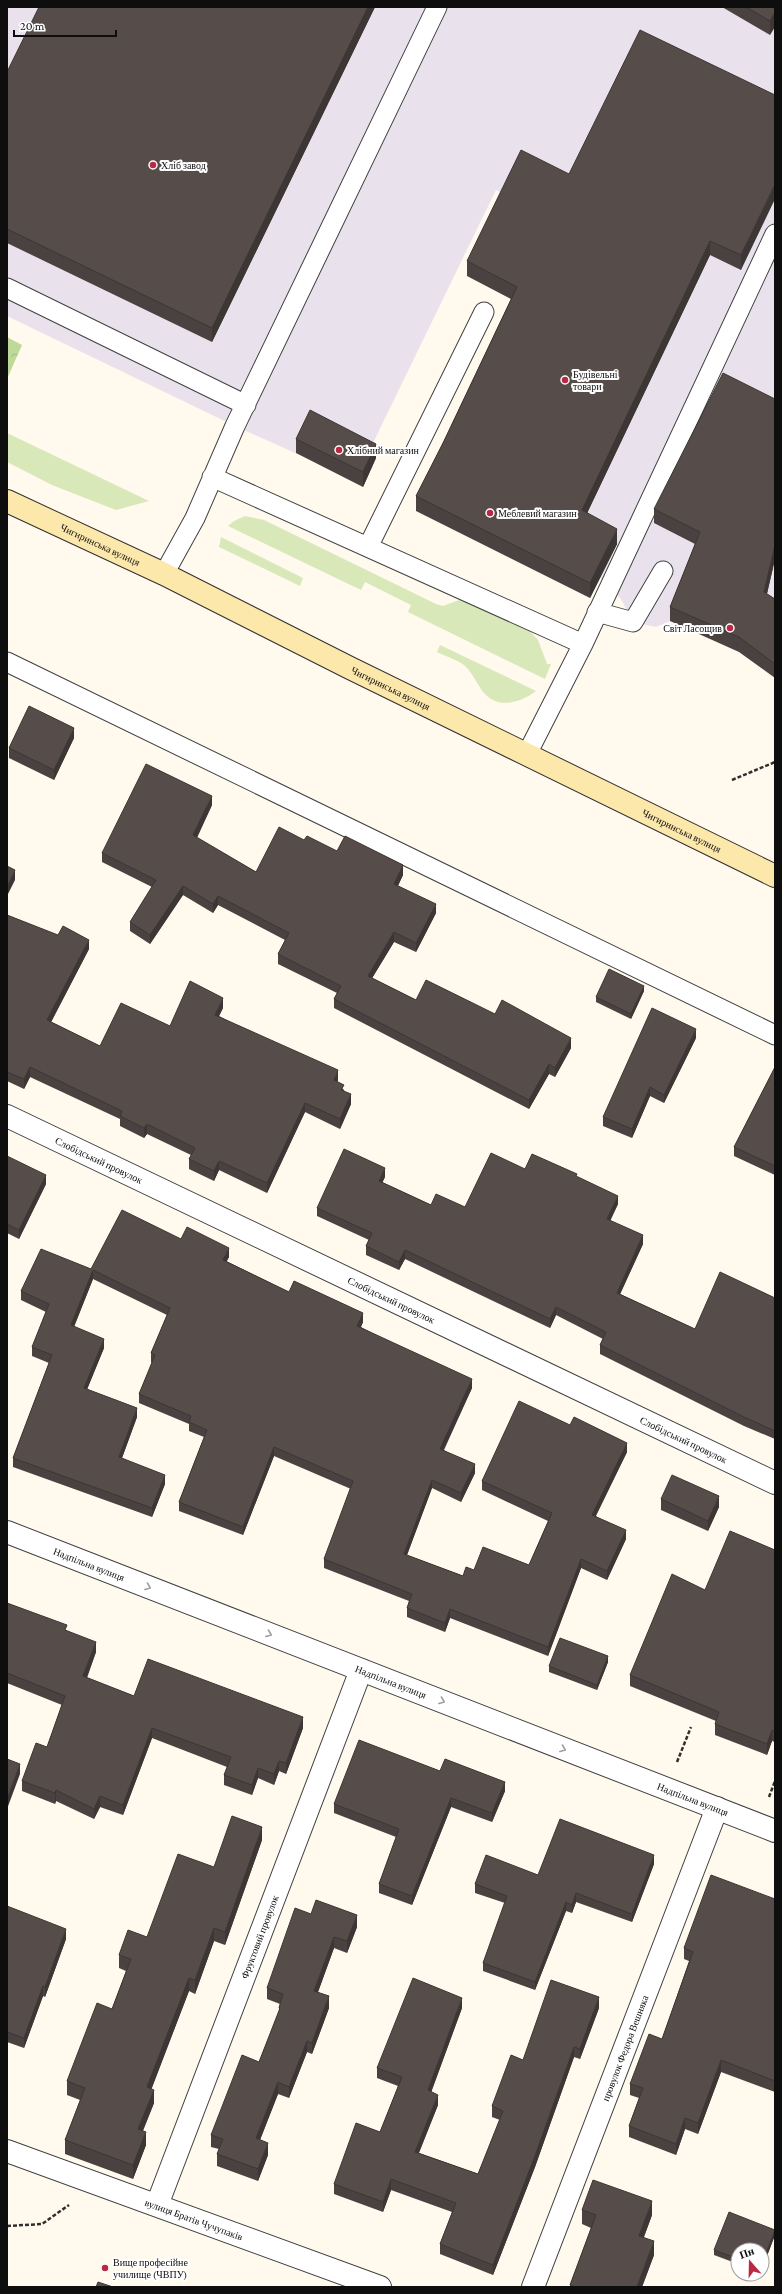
<svg xmlns="http://www.w3.org/2000/svg" width="782" height="2294" font-family="'Crimson Pro',serif">
<style>
.industrial{fill:#e9e2ec}
.grass{fill:#d8e8b9}
.forest{fill:url(#forest-crowns)}
.lines{fill:none;stroke-linecap:round;stroke-linejoin:round}
.service-casing{stroke:#414141;stroke-width:21}
.minor-casing{stroke:#414141;stroke-width:24}
.secondary-casing{stroke:#303030;stroke-width:24}
.path{stroke:#303030;stroke-width:2.5;stroke-dasharray:4 2;stroke-linecap:butt}
.service{stroke:#fff;stroke-width:19}
.minor{stroke:#fff;stroke-width:22}
.secondary{stroke:#fde8ab;stroke-width:22}
.wall{fill:#4a4240}
.shaded-wall{fill:#3c3634}
.building{fill:#564d4a;stroke:#3c3634}
.oneway{stroke:#9f9f9f}
.poi-dot{fill:#bb2845;stroke:#fff;stroke-width:1.5}
.labels{text-anchor:middle;stroke-width:4;stroke-linejoin:round;paint-order:stroke}
.poi-label{font-size:10px;fill:#0e0e0e;stroke:#fff;text-anchor:start}
.street-label{font-size:10px;fill:#0e0e0e;stroke:#fff}
</style>
<defs>
<pattern id="forest-crowns" width="20" height="18" patternUnits="userSpaceOnUse"><rect width="20" height="18" fill="#bfd998"/><path d="M2 6a3 3 0 1 1 6 0M12 15a3 3 0 1 1 6 0" fill="none" stroke="#a3b982"/></pattern>
</defs>
<rect width="100%" height="100%" fill="#fff9ee"/>
<path class="industrial" d="M 7,7 L 775,7 L 775,612 L 693,565 L 670,621 L 656,627 L 633,622 L 621,599 L 588,565 L 541,215 L 496,190 L 355,480 L 235,426 L 7,316 Z"/>
<path class="grass" d="M 7,433 L 149,501 L 116,510 L 52,485 L 7,462 Z
M 245,516 L 264,520 L 436,604 L 443,606 L 462,599 L 529,630 L 538,640 L 547,664 L 551,664 L 545,679 L 408,612 L 411,605 L 365,582 L 361,590 L 228,526 L 234,521 Z
M 221,537 L 303,578 L 300,586 L 219,547 Z
M 440,645 L 536,691 C 523,701 502,709 487,696 C 478,688 474,674 465,666 C 458,660 445,656 437,652 Z"/>
<path class="forest" d="M 7,337 L 22,345 L 7,379 Z"/>
<g class="lines">
<defs>
<path id="service" d="M 7,288 L 246,405
M 212,477 L 583,644
M 368,547 L 484,312
M 164,574 L 195,518 L 235,426 L 437,7
M 597,612 L 633,622 L 663,571
M 7,662 L 775,1035
M 527,754 L 583,644 L 775,234"/>
<g id="minor">
<path id="s1" d="M 7,1116 L 775,1483"/>
<path id="s2" d="M 7,1532 L 775,1831"/>
<path id="s3" d="M 7,2151 L 380,2287"/>
<path id="s4" d="M 157,2205 L 361,1670"/>
<path id="s5" d="M 533,2287 L 717,1808"/>
</g>
<g id="secondary">
<path id="s6" d="M 7,501 L 164,574 L 350,668 L 775,876"/>
</g>
</defs>
<use href="#service" class="service-casing"/>
<use href="#minor" class="minor-casing"/>
<use href="#secondary" class="secondary-casing"/>
<path class="path" d="M 732,780 L 775,762
M 677,1762 L 691,1727
M 769,1797 L 775,1781
M 7,2226 L 42,2224 L 69,2205"/>
<use href="#service" class="service"/>
<use href="#minor" class="minor"/>
<use href="#secondary" class="secondary"/>
</g>
<path class="wall" d="M 375,7 L 212,342 L 7,243 L 7,72 Z
M 722,7 L 775,7 L 770,35 Z
M 775,95 L 741,270 L 710,255 L 587,513 L 617,544 L 590,598 L 416,511 L 416,496 L 443,443 L 511,299 L 467,276 L 467,261 L 569,174 Z
M 775,399 L 775,559 L 767,594 L 775,599 L 775,678 L 739,652 L 670,621 L 670,607 L 695,544 L 654,523 L 654,509 Z
M 296,439 L 376,458 L 363,487 L 296,453 Z
M 74,738 L 54,780 L 9,758 L 9,748 Z
M 212,805 L 197,838 L 256,872 L 304,840 L 403,875 L 398,886 L 436,913 L 416,952 L 394,942 L 372,978 L 416,1000 L 495,1014 L 571,1048 L 555,1077 L 549,1074 L 529,1109 L 334,1008 L 334,999 L 337,993 L 278,964 L 278,954 L 285,940 L 218,905 L 213,913 L 183,895 L 150,944 L 130,931 L 130,922 L 152,887 L 102,862 L 102,853 Z
M 7,915 L 89,949 L 51,1022 L 100,1046 L 170,1026 L 223,1008 L 219,1016 L 338,1080 L 337,1082 L 344,1090 L 351,1104 L 340,1129 L 305,1112 L 267,1193 L 219,1170 L 214,1181 L 189,1169 L 189,1159 L 191,1155 L 147,1134 L 144,1138 L 120,1126 L 120,1119 L 30,1077 L 24,1089 L 7,1081 Z
M 644,991 L 631,1019 L 596,1002 L 596,997 Z
M 696,1038 L 664,1103 L 650,1096 L 632,1138 L 603,1126 L 603,1117 Z
M 775,1067 L 775,1175 L 734,1156 L 734,1147 Z
M 7,1156 L 46,1184 L 19,1239 L 7,1233 Z
M 525,1169 L 577,1177 L 618,1204 L 610,1220 L 643,1244 L 620,1294 L 695,1329 L 775,1298 L 775,1439 L 744,1426 L 600,1354 L 600,1345 L 603,1339 L 556,1315 L 550,1328 L 405,1259 L 399,1270 L 366,1255 L 366,1246 L 369,1240 L 317,1216 L 317,1208 L 385,1177 L 382,1182 L 431,1205 L 465,1207 Z
M 181,1239 L 229,1257 L 226,1261 L 289,1292 L 363,1322 L 361,1327 L 472,1388 L 444,1450 L 475,1473 L 461,1502 L 432,1488 L 407,1555 L 463,1576 L 474,1570 L 529,1565 L 548,1521 L 482,1490 L 482,1481 L 627,1452 L 596,1516 L 626,1539 L 607,1580 L 581,1568 L 548,1656 L 450,1618 L 445,1632 L 407,1617 L 407,1608 L 409,1601 L 324,1568 L 324,1559 L 351,1489 L 274,1456 L 243,1535 L 179,1511 L 179,1502 L 204,1437 L 189,1431 L 189,1424 L 139,1403 L 139,1394 L 152,1363 L 151,1362 L 151,1353 L 167,1315 L 93,1279 L 74,1327 L 104,1348 L 87,1389 L 137,1417 L 122,1458 L 165,1484 L 152,1517 L 13,1467 L 13,1458 L 49,1363 L 32,1356 L 32,1347 L 46,1312 L 21,1300 L 21,1291 L 91,1269 Z
M 661,1499 L 719,1507 L 708,1531 L 661,1510 Z
M 775,1550 L 775,1742 L 772,1741 L 767,1755 L 715,1735 L 715,1724 L 716,1721 L 630,1686 L 630,1675 L 705,1590 Z
M 7,1603 L 67,1631 L 96,1652 L 87,1678 L 134,1696 L 303,1728 L 286,1774 L 279,1771 L 274,1785 L 258,1778 L 252,1795 L 224,1785 L 224,1775 L 227,1767 L 152,1738 L 123,1815 L 100,1807 L 94,1819 L 56,1801 L 55,1804 L 22,1791 L 22,1781 L 47,1747 L 62,1705 L 7,1683 Z
M 608,1662 L 597,1690 L 549,1672 L 549,1666 Z
M 440,1771 L 505,1791 L 492,1822 L 451,1807 L 412,1905 L 379,1893 L 379,1884 L 396,1837 L 334,1813 L 334,1804 Z
M 262,1840 L 225,1945 L 214,1941 L 195,1994 L 189,1991 L 151,2089 L 154,2103 L 143,2131 L 146,2145 L 133,2179 L 65,2154 L 65,2140 L 80,2100 L 67,2095 L 67,2081 L 112,2009 L 126,1971 L 119,1968 L 119,1955 L 147,1937 L 214,1867 Z
M 654,1864 L 632,1922 L 576,1902 L 572,1913 L 566,1911 L 535,1990 L 483,1971 L 483,1963 L 505,1903 L 475,1893 L 475,1884 L 538,1875 Z
M 775,1899 L 775,2092 L 721,2072 L 698,2134 L 685,2129 L 676,2155 L 629,2137 L 629,2126 L 639,2098 L 630,2095 L 630,2084 L 662,2039 L 689,1961 L 684,1959 L 684,1948 Z
M 7,1906 L 66,1939 L 45,1997 L 43,1996 L 24,2048 L 7,2042 Z
M 311,1914 L 357,1927 L 347,1953 L 334,1948 L 318,1992 L 329,2008 L 312,2054 L 307,2052 L 289,2098 L 278,2094 L 260,2140 L 268,2155 L 258,2181 L 217,2166 L 217,2154 L 219,2149 L 211,2147 L 211,2135 L 259,2062 L 279,2012 L 279,2008 L 280,2004 L 267,1999 L 267,1988 Z
M 462,2008 L 431,2092 L 438,2105 L 419,2153 L 478,2174 L 500,2120 L 492,2117 L 492,2106 L 523,2060 L 599,2008 L 580,2059 L 574,2057 L 535,2167 L 493,2275 L 440,2254 L 440,2244 L 452,2212 L 391,2190 L 383,2212 L 334,2194 L 334,2184 L 380,2132 L 398,2086 L 377,2078 L 377,2068 Z
M 582,2210 L 652,2215 L 644,2237 L 654,2255 L 642,2287 L 570,2287 L 570,2285 L 591,2228 L 582,2224 Z
M 775,2230 L 775,2235 L 762,2269 L 762,2250 L 738,2250 L 738,2264 L 714,2255 L 714,2250 Z"/>
<path class="shaded-wall" d="M 368,7 L 375,7 L 212,342 L 212,328 Z
M 775,12 L 775,27 L 770,35 L 770,21 Z
M 775,184 L 775,199 L 741,270 L 741,255 Z
M 710,241 L 710,255 L 582,524 L 582,510 Z
M 376,444 L 376,458 L 363,487 L 363,472 Z
M 617,529 L 617,544 L 590,598 L 590,583 Z
M 775,545 L 775,559 L 764,606 L 764,592 Z
M 74,728 L 74,738 L 54,780 L 54,770 Z
M 212,796 L 212,805 L 193,845 L 193,835 Z
M 403,865 L 403,875 L 394,893 L 394,884 Z
M 15,870 L 15,880 L 7,896 L 7,887 Z
M 183,886 L 183,895 L 150,944 L 150,935 Z
M 218,896 L 218,905 L 213,913 L 213,904 Z
M 436,904 L 436,913 L 416,952 L 416,943 Z
M 394,932 L 394,942 L 368,985 L 368,976 Z
M 89,940 L 89,949 L 47,1030 L 47,1020 Z
M 644,986 L 644,991 L 631,1019 L 631,1014 Z
M 223,998 L 223,1008 L 215,1024 L 215,1015 Z
M 696,1029 L 696,1038 L 664,1103 L 664,1095 Z
M 571,1038 L 571,1048 L 555,1077 L 555,1068 Z
M 549,1064 L 549,1074 L 529,1109 L 529,1100 Z
M 30,1067 L 30,1077 L 24,1089 L 24,1079 Z
M 338,1070 L 338,1080 L 334,1090 L 334,1080 Z
M 650,1087 L 650,1096 L 632,1138 L 632,1129 Z
M 351,1094 L 351,1104 L 340,1129 L 340,1119 Z
M 305,1103 L 305,1112 L 267,1193 L 267,1183 Z
M 147,1124 L 147,1134 L 144,1138 L 144,1128 Z
M 219,1161 L 219,1170 L 214,1181 L 214,1171 Z
M 385,1168 L 385,1177 L 379,1190 L 379,1181 Z
M 46,1175 L 46,1184 L 19,1239 L 19,1230 Z
M 618,1196 L 618,1204 L 607,1228 L 607,1219 Z
M 643,1235 L 643,1244 L 617,1301 L 617,1293 Z
M 229,1248 L 229,1257 L 223,1269 L 223,1260 Z
M 405,1250 L 405,1259 L 399,1270 L 399,1262 Z
M 93,1270 L 93,1279 L 71,1334 L 71,1325 Z
M 556,1307 L 556,1315 L 550,1328 L 550,1319 Z
M 363,1313 L 363,1322 L 357,1335 L 357,1326 Z
M 104,1339 L 104,1348 L 84,1397 L 84,1388 Z
M 472,1379 L 472,1388 L 440,1457 L 440,1449 Z
M 137,1408 L 137,1417 L 119,1466 L 119,1457 Z
M 627,1443 L 627,1452 L 592,1523 L 592,1515 Z
M 274,1447 L 274,1456 L 243,1535 L 243,1527 Z
M 475,1464 L 475,1473 L 461,1502 L 461,1493 Z
M 165,1475 L 165,1484 L 152,1517 L 152,1508 Z
M 432,1480 L 432,1488 L 404,1563 L 404,1554 Z
M 719,1496 L 719,1507 L 708,1531 L 708,1521 Z
M 626,1530 L 626,1539 L 607,1580 L 607,1571 Z
M 581,1559 L 581,1568 L 548,1656 L 548,1647 Z
M 450,1609 L 450,1618 L 445,1632 L 445,1623 Z
M 96,1642 L 96,1652 L 83,1687 L 83,1676 Z
M 608,1656 L 608,1662 L 597,1690 L 597,1685 Z
M 303,1717 L 303,1728 L 286,1774 L 286,1763 Z
M 152,1728 L 152,1738 L 123,1815 L 123,1805 Z
M 772,1730 L 772,1741 L 767,1755 L 767,1744 Z
M 279,1761 L 279,1771 L 274,1785 L 274,1774 Z
M 20,1764 L 20,1774 L 7,1809 L 7,1799 Z
M 258,1768 L 258,1778 L 252,1795 L 252,1785 Z
M 505,1782 L 505,1791 L 492,1822 L 492,1813 Z
M 56,1790 L 56,1801 L 55,1804 L 55,1793 Z
M 100,1796 L 100,1807 L 94,1819 L 94,1809 Z
M 451,1798 L 451,1807 L 412,1905 L 412,1896 Z
M 262,1827 L 262,1840 L 225,1945 L 225,1932 Z
M 654,1855 L 654,1864 L 632,1922 L 632,1914 Z
M 576,1893 L 576,1902 L 572,1913 L 572,1905 Z
M 566,1902 L 566,1911 L 535,1990 L 535,1982 Z
M 357,1915 L 357,1927 L 347,1953 L 347,1941 Z
M 214,1928 L 214,1941 L 195,1994 L 195,1980 Z
M 66,1929 L 66,1939 L 45,1997 L 45,1987 Z
M 334,1937 L 334,1948 L 314,2003 L 314,1991 Z
M 189,1978 L 189,1991 L 147,2101 L 147,2087 Z
M 43,1986 L 43,1996 L 24,2048 L 24,2038 Z
M 329,1996 L 329,2008 L 312,2054 L 312,2043 Z
M 599,1997 L 599,2008 L 580,2059 L 580,2049 Z
M 462,1998 L 462,2008 L 428,2101 L 428,2090 Z
M 307,2041 L 307,2052 L 289,2098 L 289,2087 Z
M 574,2047 L 574,2057 L 535,2167 L 493,2275 L 493,2265 Z
M 721,2060 L 721,2072 L 698,2134 L 698,2123 Z
M 278,2082 L 278,2094 L 256,2150 L 256,2138 Z
M 154,2090 L 154,2103 L 138,2142 L 138,2129 Z
M 438,2095 L 438,2105 L 415,2162 L 415,2152 Z
M 685,2118 L 685,2129 L 676,2155 L 676,2144 Z
M 146,2132 L 146,2145 L 133,2179 L 133,2165 Z
M 268,2143 L 268,2155 L 258,2181 L 258,2169 Z
M 391,2179 L 391,2190 L 383,2212 L 383,2202 Z
M 652,2201 L 652,2215 L 639,2250 L 639,2236 Z
M 775,2230 L 775,2235 L 762,2269 L 762,2264 Z
M 654,2241 L 654,2255 L 642,2287 L 637,2287 Z"/>
<path class="building" d="M 39,7 L 368,7 L 212,328 L 7,229 L 7,72 Z
M 746,7 L 775,7 L 775,12 L 770,21 Z
M 640,30 L 775,95 L 775,184 L 741,255 L 710,241 L 582,510 L 617,529 L 590,583 L 416,496 L 443,443 L 517,287 L 467,261 L 521,150 L 569,174 Z
M 723,373 L 775,399 L 775,545 L 764,592 L 775,599 L 775,664 L 739,637 L 670,607 L 700,532 L 654,509 Z
M 310,410 L 376,444 L 363,472 L 296,439 Z
M 29,706 L 74,728 L 54,770 L 9,748 Z
M 146,764 L 212,796 L 193,835 L 256,872 L 279,827 L 304,840 L 307,836 L 337,851 L 345,836 L 403,865 L 394,884 L 436,904 L 416,943 L 394,932 L 368,976 L 416,1000 L 426,980 L 495,1014 L 502,1000 L 571,1038 L 555,1068 L 549,1064 L 529,1100 L 334,999 L 341,986 L 278,954 L 289,933 L 218,896 L 213,904 L 183,886 L 150,935 L 130,922 L 156,880 L 102,853 Z
M 7,866 L 15,870 L 7,887 Z
M 7,915 L 58,935 L 63,926 L 89,940 L 47,1020 L 100,1046 L 121,1003 L 170,1026 L 190,981 L 223,998 L 215,1015 L 338,1070 L 334,1080 L 344,1085 L 341,1090 L 351,1094 L 340,1119 L 305,1103 L 267,1183 L 219,1161 L 214,1171 L 189,1159 L 195,1148 L 147,1124 L 144,1128 L 120,1116 L 122,1111 L 30,1067 L 24,1079 L 7,1072 Z
M 609,969 L 644,986 L 631,1014 L 596,997 Z
M 652,1008 L 696,1029 L 664,1095 L 650,1087 L 632,1129 L 603,1117 Z
M 775,1067 L 775,1166 L 734,1147 Z
M 344,1149 L 385,1168 L 379,1181 L 431,1205 L 436,1194 L 465,1207 L 491,1153 L 525,1169 L 532,1154 L 577,1174 L 576,1176 L 618,1196 L 607,1219 L 643,1235 L 617,1293 L 695,1329 L 720,1272 L 775,1298 L 775,1431 L 744,1417 L 600,1345 L 606,1332 L 556,1307 L 550,1319 L 405,1250 L 399,1262 L 366,1246 L 372,1233 L 317,1208 Z
M 7,1156 L 46,1175 L 19,1230 L 7,1224 Z
M 122,1210 L 181,1239 L 187,1227 L 229,1248 L 223,1260 L 289,1292 L 294,1281 L 363,1313 L 357,1326 L 472,1379 L 440,1449 L 475,1464 L 461,1493 L 432,1480 L 404,1554 L 463,1576 L 466,1567 L 474,1570 L 483,1547 L 529,1565 L 552,1513 L 482,1481 L 519,1401 L 570,1425 L 574,1417 L 627,1443 L 592,1515 L 626,1530 L 607,1571 L 581,1559 L 548,1647 L 450,1609 L 445,1623 L 407,1608 L 412,1594 L 324,1559 L 353,1481 L 274,1447 L 243,1527 L 179,1502 L 207,1430 L 189,1422 L 191,1416 L 139,1394 L 155,1355 L 151,1353 L 170,1308 L 93,1270 L 71,1325 L 104,1339 L 84,1388 L 137,1408 L 119,1457 L 165,1475 L 152,1508 L 13,1458 L 52,1355 L 32,1347 L 49,1304 L 21,1291 L 41,1249 L 91,1269 Z
M 672,1475 L 719,1496 L 708,1521 L 661,1499 Z
M 730,1531 L 775,1550 L 775,1731 L 772,1730 L 767,1744 L 715,1724 L 719,1712 L 630,1675 L 672,1574 L 705,1590 Z
M 7,1603 L 67,1625 L 65,1630 L 96,1642 L 83,1676 L 134,1696 L 148,1659 L 303,1717 L 286,1763 L 279,1761 L 274,1774 L 258,1768 L 252,1785 L 224,1775 L 231,1757 L 152,1728 L 123,1805 L 100,1796 L 94,1809 L 56,1790 L 55,1793 L 22,1781 L 36,1743 L 47,1747 L 65,1696 L 7,1673 Z
M 560,1638 L 608,1656 L 597,1685 L 549,1666 Z
M 359,1740 L 440,1771 L 445,1759 L 505,1782 L 492,1813 L 451,1798 L 412,1896 L 379,1884 L 399,1829 L 334,1804 Z
M 7,1759 L 20,1764 L 7,1799 Z
M 232,1816 L 262,1827 L 225,1932 L 214,1928 L 195,1980 L 189,1978 L 147,2087 L 154,2090 L 138,2129 L 146,2132 L 133,2165 L 65,2140 L 85,2088 L 67,2081 L 97,2003 L 112,2009 L 131,1959 L 119,1955 L 128,1930 L 147,1937 L 178,1854 L 214,1867 Z
M 560,1819 L 654,1855 L 632,1914 L 576,1893 L 572,1905 L 566,1902 L 535,1982 L 483,1963 L 507,1896 L 475,1884 L 486,1855 L 538,1875 Z
M 711,1875 L 775,1899 L 775,2081 L 721,2060 L 698,2123 L 685,2118 L 676,2144 L 629,2126 L 643,2088 L 630,2084 L 649,2034 L 662,2039 L 693,1952 L 684,1948 Z
M 316,1900 L 357,1915 L 347,1941 L 334,1937 L 314,1991 L 329,1996 L 312,2043 L 307,2041 L 289,2087 L 278,2082 L 256,2138 L 268,2143 L 258,2169 L 217,2154 L 223,2139 L 211,2135 L 242,2055 L 259,2062 L 280,2008 L 279,2008 L 283,1994 L 267,1988 L 295,1908 L 311,1914 Z
M 7,1906 L 66,1929 L 45,1987 L 43,1986 L 24,2038 L 7,2032 Z
M 413,1978 L 462,1998 L 428,2090 L 438,2095 L 415,2152 L 478,2174 L 503,2111 L 492,2106 L 511,2055 L 523,2060 L 551,1980 L 599,1997 L 580,2049 L 574,2047 L 535,2156 L 493,2265 L 440,2244 L 456,2203 L 391,2179 L 383,2202 L 334,2184 L 356,2123 L 380,2132 L 402,2077 L 377,2068 Z
M 593,2180 L 652,2201 L 639,2236 L 654,2241 L 637,2287 L 575,2287 L 570,2285 L 596,2215 L 582,2210 Z
M 729,2212 L 775,2230 L 762,2264 L 762,2250 L 738,2250 L 738,2259 L 714,2250 Z
M 98,2282 L 113,2287 L 96,2287 Z"/>
<defs><path id="oneway-chevron" d="M-2-3.5L2.5 0L-2 3.5" fill="none" stroke-width="1.6" stroke-linecap="round" stroke-linejoin="round"/></defs>
<g class="oneway">
<use href="#oneway-chevron" transform="translate(148 1587) rotate(21)"/>
<use href="#oneway-chevron" transform="translate(269 1634) rotate(21)"/>
<use href="#oneway-chevron" transform="translate(442 1701) rotate(21)"/>
<use href="#oneway-chevron" transform="translate(563 1749) rotate(21)"/>
</g>
<g class="poi-dot">
<circle cx="153" cy="165" r="4"/>
<circle cx="565" cy="380" r="4"/>
<circle cx="339" cy="450" r="4"/>
<circle cx="490" cy="513" r="4"/>
<circle cx="730" cy="628" r="4"/>
<circle cx="105" cy="2268" r="4"/>
</g>
<g class="labels">
<g class="poi-label">
<text x="161" y="169">Хліб завод</text>
<text x="573" y="378">Будівельні<tspan x="573" dy="12">товари</tspan></text>
<text x="347" y="454">Хлібний магазин</text>
<text x="498" y="517">Меблевий магазин</text>
<text x="722" y="632" text-anchor="end">Світ Ласощив</text>
<text x="113" y="2266">Вище професійне<tspan x="113" dy="12">училище (ЧВПУ)</tspan></text>
</g>
<g class="street-label">
<text dy="4" stroke="none"><textPath href="#s6" startOffset="103">Чигиринська вулиця</textPath></text>
<text dy="4" stroke="none"><textPath href="#s6" startOffset="427">Чигиринська вулиця</textPath></text>
<text dy="4" stroke="none"><textPath href="#s6" startOffset="751">Чигиринська вулиця</textPath></text>
<text dy="4" stroke="none"><textPath href="#s1" startOffset="102">Слобідський провулок</textPath></text>
<text dy="4" stroke="none"><textPath href="#s1" startOffset="426">Слобідський провулок</textPath></text>
<text dy="4" stroke="none"><textPath href="#s1" startOffset="750">Слобідський провулок</textPath></text>
<text dy="4" stroke="none"><textPath href="#s2" startOffset="88">Надпільна вулиця</textPath></text>
<text dy="4" stroke="none"><textPath href="#s2" startOffset="412">Надпільна вулиця</textPath></text>
<text dy="4" stroke="none"><textPath href="#s2" startOffset="736">Надпільна вулиця</textPath></text>
<text dy="4" stroke="none"><textPath href="#s4" startOffset="287">Фруктовий провулок</textPath></text>
<text dy="4" stroke="none"><textPath href="#s5" startOffset="256">провулок Федора Вешняка</textPath></text>
<text dy="4" stroke="none"><textPath href="#s3" startOffset="199">вулиця Братів Чучупаків</textPath></text>
</g>
</g>
<rect width="782" height="2294" fill="none" stroke="#0e0e0e" stroke-width="16"/>
<g transform="translate(750 2262) rotate(340)"><circle r="19" fill="#ffffff" stroke="#9f9f9f"/>
<path d="M0-3L7 15L0 10L-7 15Z" fill="#bb2845"/>
<text y="-6" font-size="11" font-weight="bold" text-anchor="middle" fill="#0e0e0e">Пн</text>
</g>
<path d="M14 30v6h102v-6" fill="none" stroke="#0e0e0e" stroke-width="2"/>
<text x="20" y="30" font-size="12" fill="#0e0e0e" stroke="#ffffff" stroke-width="3" paint-order="stroke">20 m</text>
</svg>
